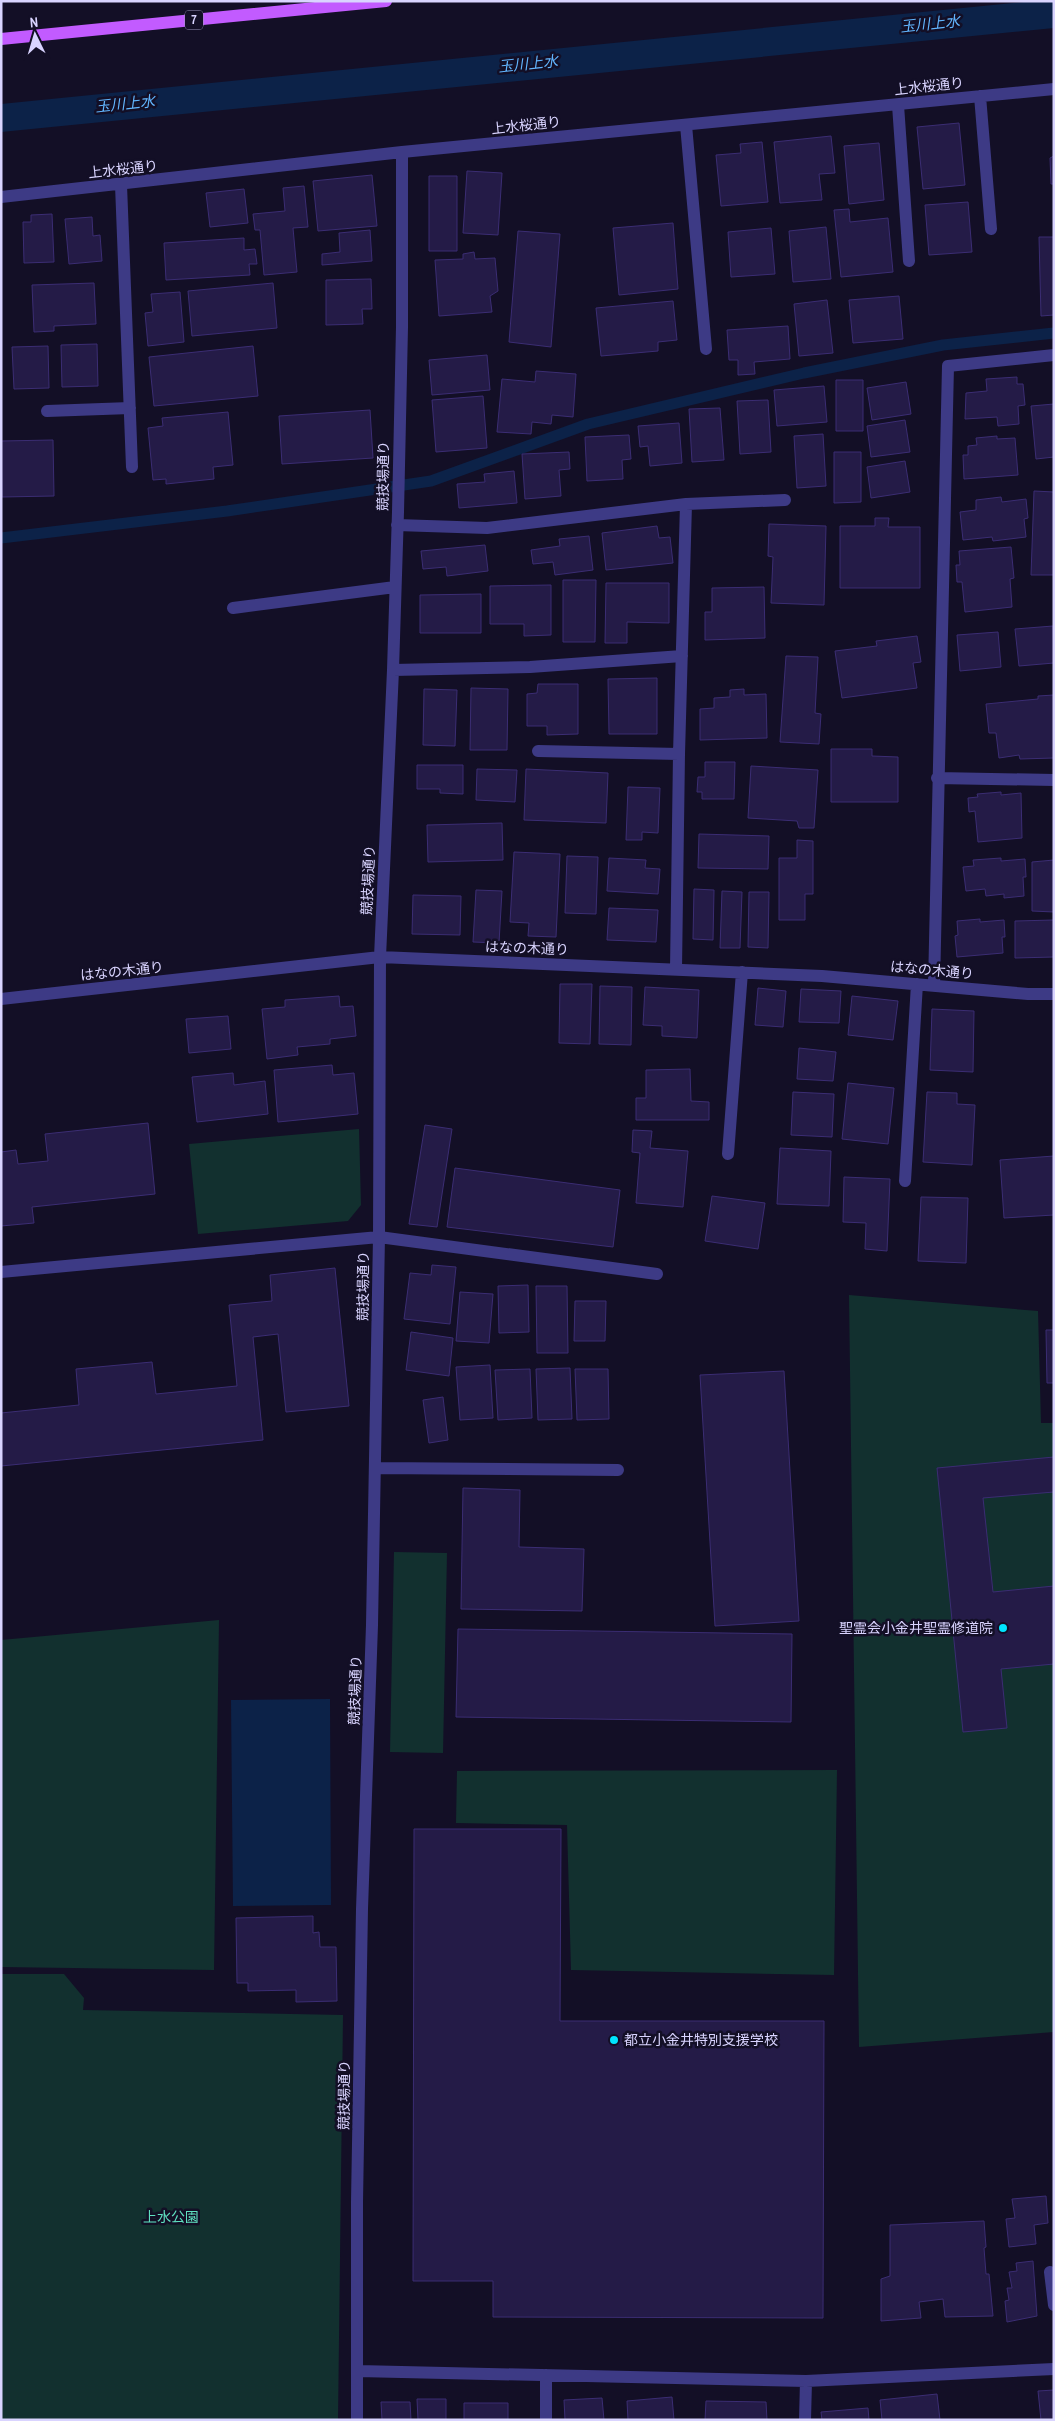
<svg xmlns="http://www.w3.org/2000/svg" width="1055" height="2421" font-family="'Archivo Narrow','Noto Sans JP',sans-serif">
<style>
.green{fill:#12302f}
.water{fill:#0c2248}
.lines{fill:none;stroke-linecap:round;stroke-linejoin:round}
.stream{stroke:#0c2248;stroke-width:11}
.building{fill:#241b47;stroke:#3b2d73}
.minor{stroke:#3d3a85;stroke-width:12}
.major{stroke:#c25bff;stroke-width:12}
.poi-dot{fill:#00e5ff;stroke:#130f26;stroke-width:2}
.labels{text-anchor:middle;stroke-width:5;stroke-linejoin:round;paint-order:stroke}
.shield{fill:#130f26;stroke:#9e99be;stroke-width:1}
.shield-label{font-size:12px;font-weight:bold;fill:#d9d4ff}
.street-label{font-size:14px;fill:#d9d4ff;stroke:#130f26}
.poi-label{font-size:14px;fill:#d9d4ff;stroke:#130f26;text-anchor:end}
.park-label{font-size:14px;fill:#5fe0c0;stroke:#130f26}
.water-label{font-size:15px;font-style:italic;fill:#62b6ff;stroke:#130f26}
</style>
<rect width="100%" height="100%" fill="#130f26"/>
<path class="green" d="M 359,1129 L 361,1205 L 348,1221 L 198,1234 L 189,1144 Z
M 849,1295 L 1038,1311 L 1041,1423 L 1054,1423 L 1054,2032 L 859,2047 Z
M 394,1552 L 447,1553 L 443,1753 L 390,1752 Z
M 219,1620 L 214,1970 L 1,1967 L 1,1640 Z
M 837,1770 L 834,1975 L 571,1970 L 567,1825 L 456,1823 L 457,1771 Z
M 1,1974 L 64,1974 L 84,1998 L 83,2010 L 343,2015 L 338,2420 L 1,2420 Z"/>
<path class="water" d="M 1034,1 L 1054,1 L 1054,28 L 1,132 L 1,104 Z
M 330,1699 L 331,1905 L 233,1906 L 231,1700 Z"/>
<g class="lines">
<path class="stream" d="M 1,538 L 227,511 L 431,481 L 588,424 L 804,373 L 943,345 L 1054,333"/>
</g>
<path class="building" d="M 959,123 L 965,185 L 923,189 L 917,127 Z
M 831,136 L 835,173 L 819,174 L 822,200 L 780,203 L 774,142 Z
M 762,142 L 768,202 L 721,206 L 716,155 L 741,153 L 740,144 Z
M 879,143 L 884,200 L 849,204 L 844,146 Z
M 1054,156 L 1054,184 L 1051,184 L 1050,158 Z
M 467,171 L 502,173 L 498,235 L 463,233 Z
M 372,175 L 377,226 L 318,231 L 313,181 Z
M 429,176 L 457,176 L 457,251 L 429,251 Z
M 304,186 L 308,227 L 293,228 L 297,272 L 264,275 L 260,230 L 255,230 L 253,214 L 285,211 L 283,188 Z
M 244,189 L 248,223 L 210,227 L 206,193 Z
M 968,202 L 972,252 L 929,255 L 925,205 Z
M 849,209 L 850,222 L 888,218 L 893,272 L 841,277 L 834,210 Z
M 52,214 L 54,262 L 24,263 L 23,222 L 31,222 L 31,215 Z
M 92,217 L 93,236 L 100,235 L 102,261 L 69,264 L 65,219 Z
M 673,223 L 678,289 L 619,295 L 613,228 Z
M 826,227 L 831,279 L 793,282 L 789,231 Z
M 771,228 L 775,274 L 731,277 L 728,232 Z
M 370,230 L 372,261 L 322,265 L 322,254 L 340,252 L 339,233 Z
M 518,231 L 560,234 L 551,347 L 509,342 Z
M 1039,237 L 1054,237 L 1054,315 L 1041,316 Z
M 244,238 L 244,250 L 255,249 L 257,264 L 249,264 L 250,275 L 166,280 L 164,243 Z
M 474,252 L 475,259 L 495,258 L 498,291 L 490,296 L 492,312 L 439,316 L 435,260 L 463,259 L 463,254 Z
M 371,279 L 372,309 L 362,309 L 363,324 L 326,325 L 326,280 Z
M 94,283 L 96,324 L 54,326 L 54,331 L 34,332 L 32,285 Z
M 273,283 L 277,328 L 192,336 L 188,291 Z
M 180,292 L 184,342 L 148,346 L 145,313 L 153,312 L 151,294 Z
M 899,296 L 903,339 L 853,343 L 849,300 Z
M 827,300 L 833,353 L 799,356 L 794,304 Z
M 673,301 L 677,340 L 658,342 L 658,351 L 601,356 L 596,308 Z
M 788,326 L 790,359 L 754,362 L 755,374 L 738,375 L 738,360 L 729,360 L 727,330 Z
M 97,344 L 98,386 L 62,387 L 61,345 Z
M 48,346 L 49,388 L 14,389 L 12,347 Z
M 253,346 L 258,396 L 154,406 L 149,357 Z
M 487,355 L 490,390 L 432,395 L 429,360 Z
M 536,371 L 576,374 L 573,417 L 552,415 L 551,424 L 532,422 L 531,434 L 497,432 L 502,379 L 535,382 Z
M 1017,377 L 1017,384 L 1023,384 L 1025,405 L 1018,406 L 1019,424 L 998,426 L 997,417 L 965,419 L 966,393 L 987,391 L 986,379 Z
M 836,380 L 863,380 L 863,431 L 836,431 Z
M 906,382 L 911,414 L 872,420 L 867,388 Z
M 824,386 L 827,422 L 777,426 L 774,390 Z
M 483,396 L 487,448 L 436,452 L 432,400 Z
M 768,400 L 771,452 L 740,454 L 737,401 Z
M 1054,404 L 1054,457 L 1036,459 L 1031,406 Z
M 720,408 L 724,460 L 692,462 L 689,409 Z
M 370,410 L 373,458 L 282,464 L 279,416 Z
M 228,412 L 233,465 L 213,467 L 214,479 L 166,484 L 166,479 L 153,480 L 148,428 L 163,426 L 162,418 Z
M 905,420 L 910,452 L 871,457 L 867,426 Z
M 679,423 L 682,463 L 650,466 L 648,446 L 640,447 L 638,426 Z
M 823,434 L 826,486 L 797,488 L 794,436 Z
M 629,435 L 631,459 L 622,460 L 623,479 L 587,481 L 585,437 Z
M 997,436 L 997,439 L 1015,438 L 1018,475 L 964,479 L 963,455 L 968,455 L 968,446 L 977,445 L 976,438 Z
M 53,440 L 54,496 L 2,497 L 1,441 Z
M 569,452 L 570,469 L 559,470 L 561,496 L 525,499 L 522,454 Z
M 834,452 L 861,452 L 861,502 L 834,503 Z
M 905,461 L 910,492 L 871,498 L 867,467 Z
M 514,471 L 517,503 L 459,508 L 457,484 L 485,482 L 484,474 Z
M 1034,491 L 1054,492 L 1054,575 L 1031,575 Z
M 1001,497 L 1002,502 L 1026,499 L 1028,518 L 1024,519 L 1026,537 L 993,541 L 992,537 L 963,540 L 960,512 L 976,510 L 976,500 Z
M 875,518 L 889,518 L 888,527 L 920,527 L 920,588 L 840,588 L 840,526 L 875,526 Z
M 769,524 L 826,526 L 824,605 L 771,603 L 773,557 L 768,556 Z
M 657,526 L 659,538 L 670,537 L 673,563 L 606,570 L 602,533 Z
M 589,536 L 593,570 L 555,575 L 553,562 L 533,564 L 531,550 L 560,546 L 559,539 Z
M 485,545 L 488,571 L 447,576 L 446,567 L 423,569 L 421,551 Z
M 1011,547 L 1014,578 L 1010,579 L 1012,607 L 965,612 L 962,582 L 957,582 L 956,565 L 960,565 L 959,551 Z
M 563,580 L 596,580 L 595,642 L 563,642 Z
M 606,583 L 669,583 L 669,623 L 627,622 L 627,643 L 605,643 Z
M 551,585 L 551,635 L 524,636 L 524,624 L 490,624 L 490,586 Z
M 764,587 L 765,638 L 705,640 L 705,612 L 712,612 L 712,588 Z
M 481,594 L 481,633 L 420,633 L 420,595 Z
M 1053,626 L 1054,663 L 1019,666 L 1015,629 Z
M 998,632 L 1001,667 L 960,671 L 957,635 Z
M 917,636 L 921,662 L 913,663 L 917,688 L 842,698 L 835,651 L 877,646 L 876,641 Z
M 786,656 L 818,657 L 815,713 L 821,714 L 819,744 L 780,742 Z
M 657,678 L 657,734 L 609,734 L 608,679 Z
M 538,684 L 578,684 L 578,734 L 547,735 L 547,726 L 527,726 L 527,694 L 537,693 Z
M 471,688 L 508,689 L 507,750 L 470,750 Z
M 424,689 L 457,690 L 455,746 L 423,745 Z
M 744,689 L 744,695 L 766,694 L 767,738 L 700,740 L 700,709 L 714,708 L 714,698 L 730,697 L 730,690 Z
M 1054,695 L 1054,758 L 1020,759 L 1019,755 L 999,758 L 996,733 L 989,733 L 986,704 L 1038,699 L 1038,696 Z
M 831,749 L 872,749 L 872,756 L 898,757 L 898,802 L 831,802 Z
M 705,762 L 735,762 L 734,799 L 702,799 L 702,792 L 697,792 L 698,777 L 705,777 Z
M 417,765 L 463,765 L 463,794 L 440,793 L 440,789 L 417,789 Z
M 751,766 L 818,770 L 814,828 L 799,828 L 797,821 L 748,818 Z
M 477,769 L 517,770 L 515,802 L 476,800 Z
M 526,769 L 608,773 L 606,823 L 524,820 Z
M 628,787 L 660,788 L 658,833 L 642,832 L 642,840 L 626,840 Z
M 1001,792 L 1001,795 L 1021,793 L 1022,838 L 978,842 L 975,811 L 969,812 L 968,798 L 978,797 L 977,794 Z
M 502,823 L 503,860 L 428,862 L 427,825 Z
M 699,834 L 769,836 L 768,869 L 698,868 Z
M 797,840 L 813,841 L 813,894 L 805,894 L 805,920 L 779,920 L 779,858 L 797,858 Z
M 514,852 L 560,854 L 556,937 L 528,936 L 529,923 L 510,922 Z
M 567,856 L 598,857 L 596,914 L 565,913 Z
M 609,858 L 646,860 L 645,868 L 660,869 L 658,894 L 607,891 Z
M 1001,858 L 1001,861 L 1025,859 L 1026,877 L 1023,877 L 1024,896 L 1004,898 L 1004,894 L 986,896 L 985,889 L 966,891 L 963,867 L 974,866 L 973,860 Z
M 1054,860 L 1054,912 L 1032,911 L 1032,862 Z
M 694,889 L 714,890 L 713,940 L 693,939 Z
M 476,890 L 502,891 L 499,943 L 473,942 Z
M 722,891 L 742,892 L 740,948 L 720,948 Z
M 749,892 L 769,892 L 768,948 L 748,947 Z
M 413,895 L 461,896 L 460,935 L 412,934 Z
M 609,908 L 658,910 L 656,942 L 607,940 Z
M 980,919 L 980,922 L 1004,920 L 1005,937 L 1002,937 L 1003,953 L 957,957 L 955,936 L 958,935 L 957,921 Z
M 1054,920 L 1054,957 L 1015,958 L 1015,921 Z
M 560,984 L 592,984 L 590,1044 L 559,1043 Z
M 600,986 L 632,987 L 631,1045 L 599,1044 Z
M 645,987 L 699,990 L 697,1038 L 662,1036 L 662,1026 L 643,1025 Z
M 758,988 L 786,991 L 783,1027 L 755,1025 Z
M 801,989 L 841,991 L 839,1023 L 799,1022 Z
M 339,996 L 340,1007 L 353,1006 L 356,1036 L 330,1039 L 330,1044 L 297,1047 L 298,1055 L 267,1059 L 262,1009 L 285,1007 L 285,1000 Z
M 852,996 L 898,1001 L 893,1040 L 848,1035 Z
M 932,1009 L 974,1011 L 973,1072 L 930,1070 Z
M 228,1016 L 231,1049 L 189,1053 L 186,1019 Z
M 799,1048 L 836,1052 L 833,1081 L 797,1079 Z
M 332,1065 L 333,1075 L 354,1073 L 358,1114 L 278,1122 L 274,1070 Z
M 690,1069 L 691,1101 L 709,1102 L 709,1120 L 636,1120 L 636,1098 L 646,1098 L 646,1070 Z
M 233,1073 L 234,1085 L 265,1081 L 268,1114 L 197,1122 L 192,1077 Z
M 848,1083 L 894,1088 L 888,1144 L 842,1139 Z
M 793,1092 L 834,1094 L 832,1137 L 791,1135 Z
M 927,1092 L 957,1093 L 957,1104 L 975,1105 L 972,1165 L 923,1162 Z
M 148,1123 L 155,1194 L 32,1207 L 34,1223 L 1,1226 L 1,1152 L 16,1150 L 18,1164 L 48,1161 L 45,1134 Z
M 425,1125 L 452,1129 L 437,1227 L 409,1224 Z
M 633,1130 L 652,1131 L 650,1148 L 688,1151 L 683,1207 L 636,1203 L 640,1153 L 632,1152 Z
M 780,1148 L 831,1151 L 829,1206 L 777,1204 Z
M 1054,1156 L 1054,1215 L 1004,1218 L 1000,1160 Z
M 455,1168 L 620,1190 L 613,1247 L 447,1227 Z
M 844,1177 L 890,1179 L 887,1251 L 865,1249 L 866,1223 L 843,1222 Z
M 712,1196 L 765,1203 L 758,1249 L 705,1241 Z
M 921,1197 L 968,1198 L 966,1263 L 918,1261 Z
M 432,1265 L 456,1267 L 450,1324 L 404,1319 L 410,1273 L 431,1275 Z
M 335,1268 L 349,1406 L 286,1412 L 278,1334 L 253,1337 L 263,1440 L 1,1466 L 1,1413 L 79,1405 L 76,1369 L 152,1362 L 156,1394 L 237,1386 L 229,1305 L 272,1301 L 270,1275 Z
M 528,1285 L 529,1332 L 499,1333 L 498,1286 Z
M 536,1286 L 567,1286 L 568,1353 L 537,1353 Z
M 460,1292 L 493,1294 L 489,1343 L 456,1341 Z
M 575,1301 L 606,1301 L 605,1341 L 574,1341 Z
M 1046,1330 L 1054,1330 L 1054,1383 L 1047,1383 Z
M 411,1332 L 453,1338 L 449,1376 L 406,1370 Z
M 490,1365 L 493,1418 L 460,1420 L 456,1367 Z
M 570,1368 L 572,1419 L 538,1420 L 536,1369 Z
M 530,1369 L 532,1418 L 498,1420 L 495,1370 Z
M 575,1369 L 608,1369 L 609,1419 L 577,1420 Z
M 784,1371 L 799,1621 L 715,1626 L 700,1375 Z
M 443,1397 L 448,1440 L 429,1443 L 423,1400 Z
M 1054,1457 L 1054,1492 L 983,1498 L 993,1592 L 1054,1586 L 1054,1664 L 1001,1669 L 1007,1728 L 963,1732 L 937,1468 Z
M 463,1488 L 520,1490 L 519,1547 L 584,1549 L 582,1611 L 461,1609 Z
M 458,1629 L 792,1634 L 791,1722 L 456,1717 Z
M 414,1829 L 561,1829 L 560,2021 L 824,2021 L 823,2318 L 493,2317 L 493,2281 L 413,2281 Z
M 313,1916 L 313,1933 L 319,1932 L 320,1947 L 336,1947 L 337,2001 L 296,2002 L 296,1990 L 248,1991 L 248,1983 L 237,1983 L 236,1918 Z
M 1046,2196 L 1048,2223 L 1034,2225 L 1036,2244 L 1009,2247 L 1006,2219 L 1015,2218 L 1012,2199 Z
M 984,2221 L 986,2247 L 984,2248 L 986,2274 L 989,2274 L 993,2316 L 945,2317 L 943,2299 L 919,2302 L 921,2318 L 881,2321 L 881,2279 L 890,2276 L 890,2225 Z
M 1033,2261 L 1037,2316 L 1007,2322 L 1005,2301 L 1009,2300 L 1007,2288 L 1012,2288 L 1009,2272 L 1017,2271 L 1016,2263 Z
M 1054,2390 L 1054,2420 L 1041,2420 L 1038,2391 Z
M 937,2394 L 940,2420 L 882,2420 L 880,2400 Z
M 672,2397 L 674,2420 L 628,2420 L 627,2401 Z
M 602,2398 L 604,2420 L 565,2420 L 564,2400 Z
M 417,2399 L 446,2399 L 446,2420 L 418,2420 Z
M 706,2401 L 766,2402 L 767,2420 L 705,2420 Z
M 381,2402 L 410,2402 L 411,2420 L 382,2420 Z
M 464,2403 L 508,2403 L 508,2420 L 464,2420 Z
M 868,2408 L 869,2420 L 822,2420 L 821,2412 Z"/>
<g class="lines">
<path class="minor" d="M 980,96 L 991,229
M 898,105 L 909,261
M 686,125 L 706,349
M 121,185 L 132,467
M 1,197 L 402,152 L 1054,89
M 47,411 L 130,408
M 397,525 L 487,528 L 686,504 L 785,500
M 233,608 L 395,587
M 393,670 L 530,667 L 682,656
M 538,751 L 679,754
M 937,778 L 1054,780
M 676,969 L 679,754 L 686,504
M 934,986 L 948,366 L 1054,355
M 1,999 L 380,957 L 822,976 L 1028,994 L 1054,994
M 728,1154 L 742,972
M 905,1181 L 917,984
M 1,1272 L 379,1237 L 657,1274
M 375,1468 L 618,1470
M 1050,2272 L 1054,2305
M 358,2371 L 806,2381 L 1054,2369
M 357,2420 L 357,2202 L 362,1909 L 372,1625 L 379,1237 L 380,957 L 393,670 L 398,512 L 402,327 L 402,152
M 546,2420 L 546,2375
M 805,2420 L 806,2381"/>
<path class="major" d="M 1,39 L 386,1"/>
</g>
<g class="poi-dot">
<circle cx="1003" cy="1628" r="5"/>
<circle cx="614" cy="2040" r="5"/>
</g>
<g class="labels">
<rect class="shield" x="185" y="10.5" width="18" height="19" rx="4"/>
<g class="shield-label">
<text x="194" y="24">7</text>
</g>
<g class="street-label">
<text transform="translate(929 86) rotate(-6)" y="5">上水桜通り</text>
<text transform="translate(526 125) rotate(-6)" y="5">上水桜通り</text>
<text transform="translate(123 169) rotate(-6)" y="5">上水桜通り</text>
<text transform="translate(383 476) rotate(-89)" y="5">競技場通り</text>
<text transform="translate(368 880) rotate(-87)" y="5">競技場通り</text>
<text transform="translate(527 948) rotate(2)" y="5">はなの木通り</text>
<text transform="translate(932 970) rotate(5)" y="5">はなの木通り</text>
<text transform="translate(122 971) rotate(-6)" y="5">はなの木通り</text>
<text transform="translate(363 1286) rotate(-89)" y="5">競技場通り</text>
<text transform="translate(355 1690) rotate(-88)" y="5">競技場通り</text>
<text transform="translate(344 2095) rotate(-89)" y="5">競技場通り</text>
</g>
<g class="poi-label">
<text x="993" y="1633">聖霊会小金井聖霊修道院</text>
<text x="624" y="2045" text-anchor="start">都立小金井特別支援学校</text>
</g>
<g class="park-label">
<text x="171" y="2222">上水公園</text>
</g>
<g class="water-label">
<text transform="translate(930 24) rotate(-6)" y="5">玉川上水</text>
<text transform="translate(528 64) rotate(-6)" y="5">玉川上水</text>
<text transform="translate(125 104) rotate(-6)" y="5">玉川上水</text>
</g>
</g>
<rect width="1055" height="2421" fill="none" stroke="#d9d4ff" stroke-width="5"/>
<g transform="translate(35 35) rotate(355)" stroke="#130f26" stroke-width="4" paint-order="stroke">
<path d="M0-4L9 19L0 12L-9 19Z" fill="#d9d4ff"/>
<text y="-8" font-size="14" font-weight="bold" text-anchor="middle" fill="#d9d4ff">N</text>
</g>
</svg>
